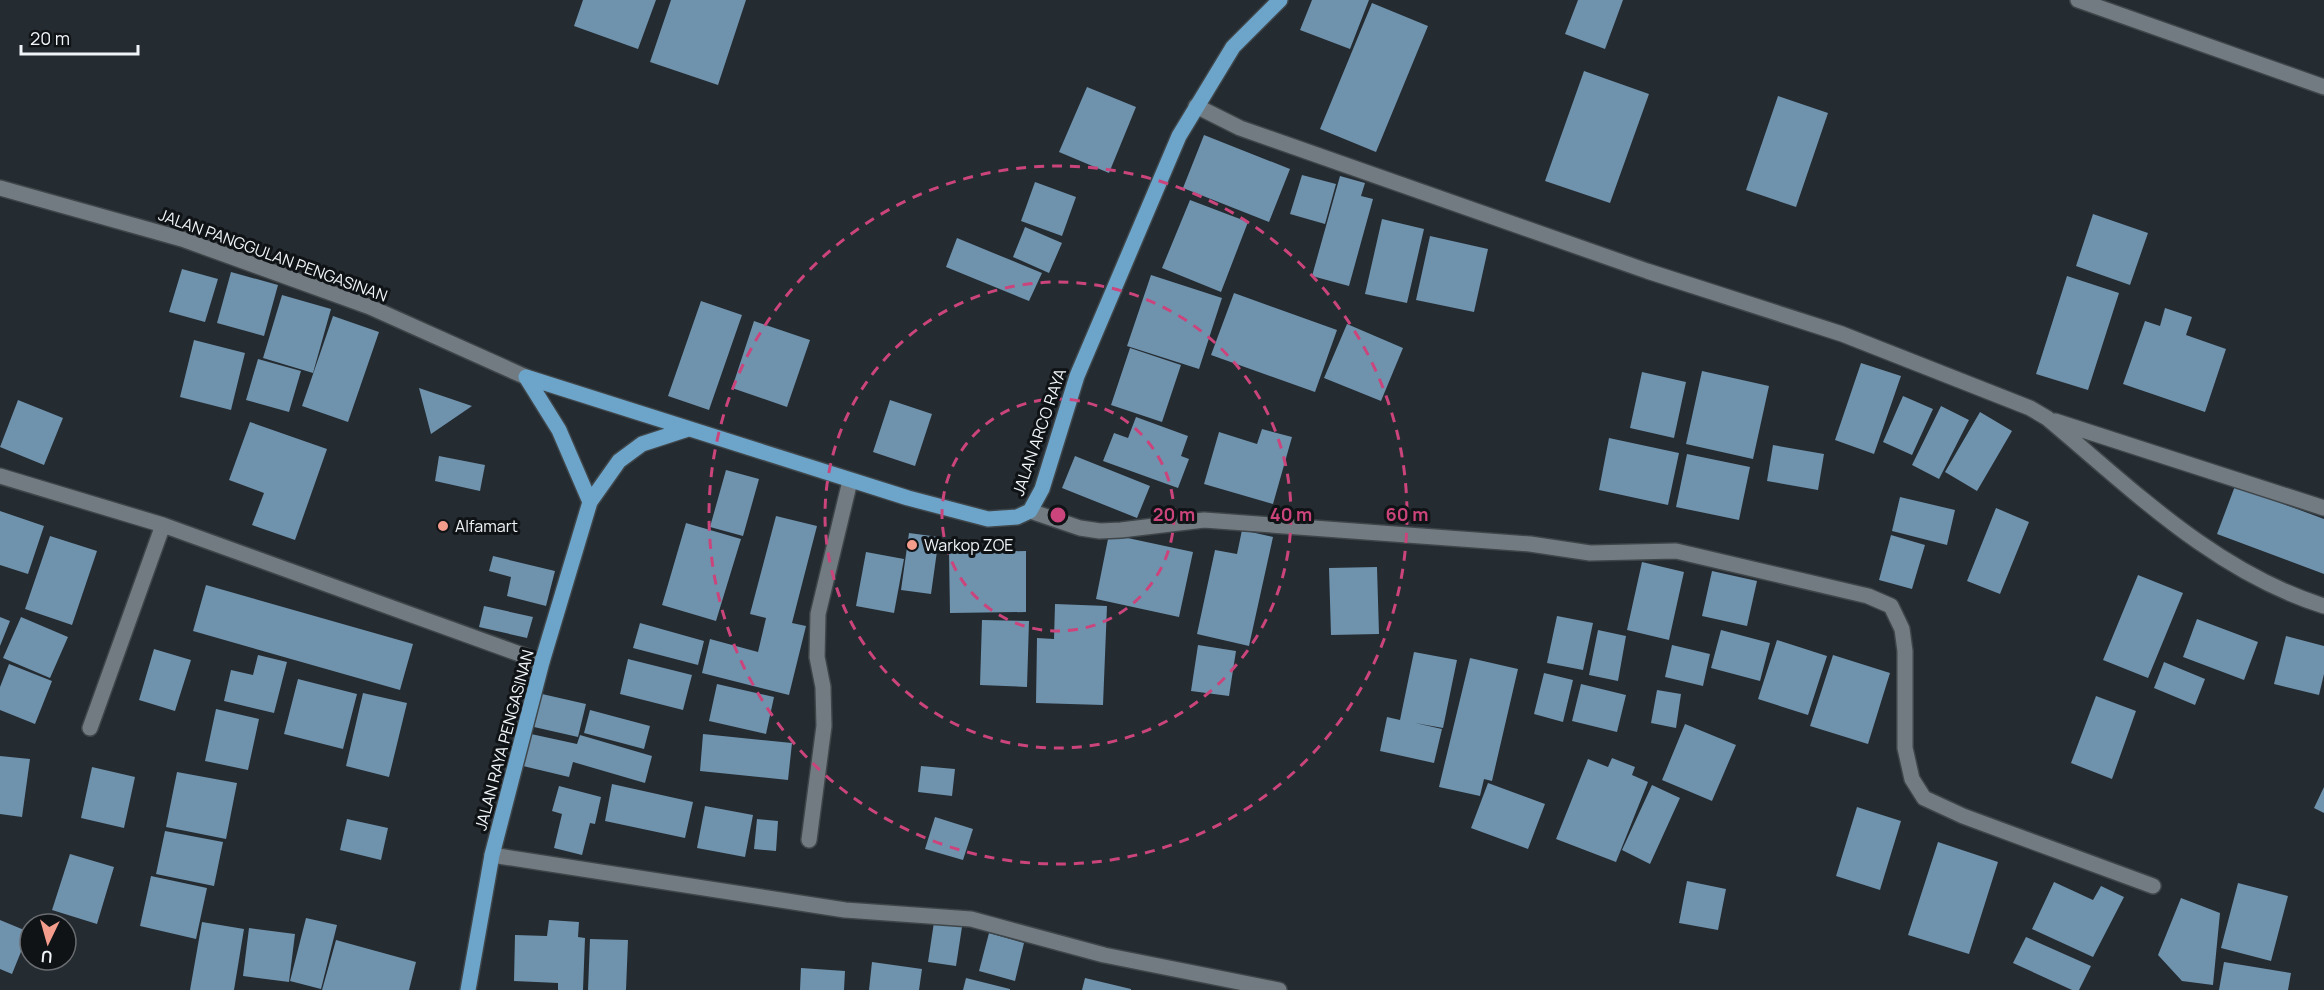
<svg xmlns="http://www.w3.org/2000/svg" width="2324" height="990" font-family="Manrope,sans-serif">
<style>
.building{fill:#6f92ad}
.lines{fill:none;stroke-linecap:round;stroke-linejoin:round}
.minor-casing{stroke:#3f464a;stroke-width:18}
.major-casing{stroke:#3f464a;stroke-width:18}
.minor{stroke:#727b81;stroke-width:15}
.major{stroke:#6da4ca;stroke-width:15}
.ring{fill:none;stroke:#cb447b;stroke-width:3;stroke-dasharray:10 8}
.poi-dot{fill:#f49d8d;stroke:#101316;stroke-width:2}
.labels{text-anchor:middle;stroke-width:6;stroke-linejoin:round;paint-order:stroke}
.street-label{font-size:16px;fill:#f0f5f9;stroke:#101316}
.poi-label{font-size:16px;fill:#f0f5f9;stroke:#101316;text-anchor:start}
.centre{fill:#cb447b;stroke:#101316;stroke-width:3}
.ring-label{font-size:18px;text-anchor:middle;font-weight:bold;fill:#cb447b;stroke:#101316;stroke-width:6;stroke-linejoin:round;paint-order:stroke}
</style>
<rect width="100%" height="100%" fill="#242b31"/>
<path class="building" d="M 583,0 L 656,0 L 638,49 L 574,26 Z
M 671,0 L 746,0 L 718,85 L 650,62 Z
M 1312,0 L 1369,0 L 1350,49 L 1300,30 Z
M 1578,0 L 1623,0 L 1605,49 L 1565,34 Z
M 1372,3 L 1428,26 L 1376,152 L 1320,129 Z
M 1584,71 L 1649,94 L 1610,203 L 1545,181 Z
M 1087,87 L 1136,107 L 1109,173 L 1059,152 Z
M 1778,96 L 1828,113 L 1796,207 L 1746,190 Z
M 1204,135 L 1290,169 L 1269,222 L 1183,188 Z
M 1302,175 L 1336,184 L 1325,224 L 1290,214 Z
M 1340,176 L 1365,183 L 1361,196 L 1373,199 L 1349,286 L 1312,276 Z
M 1035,182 L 1076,197 L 1062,236 L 1021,221 Z
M 1190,200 L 1248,222 L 1221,292 L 1162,268 Z
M 2093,214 L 2148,233 L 2130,285 L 2076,266 Z
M 1382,219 L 1424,229 L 1407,303 L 1365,294 Z
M 1025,227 L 1062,243 L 1049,273 L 1013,257 Z
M 1430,236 L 1488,249 L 1474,312 L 1416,300 Z
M 957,238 L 1042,273 L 1029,301 L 946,267 Z
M 182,269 L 218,279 L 205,322 L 169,312 Z
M 231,272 L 278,285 L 264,336 L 217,323 Z
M 1151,275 L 1222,298 L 1199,369 L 1127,346 Z
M 2067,276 L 2119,293 L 2088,390 L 2036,374 Z
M 1234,293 L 1337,330 L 1315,392 L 1211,355 Z
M 282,295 L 331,309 L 313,373 L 263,358 Z
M 701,301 L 742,315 L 709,410 L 668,396 Z
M 2165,308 L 2192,317 L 2186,335 L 2226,349 L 2205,412 L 2123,384 L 2145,321 L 2160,326 Z
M 333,316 L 379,332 L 348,422 L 302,406 Z
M 754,321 L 810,340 L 787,407 L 732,388 Z
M 1347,324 L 1403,348 L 1381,401 L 1324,378 Z
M 194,340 L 245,353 L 231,410 L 180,397 Z
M 1130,348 L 1181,365 L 1162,422 L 1111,405 Z
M 258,359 L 301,371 L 289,412 L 246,400 Z
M 1861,363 L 1901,376 L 1874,454 L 1835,440 Z
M 1702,371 L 1769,386 L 1753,459 L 1686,444 Z
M 1642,372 L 1686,382 L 1674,438 L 1630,428 Z
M 419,388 L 472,406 L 431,434 Z
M 1903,396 L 1933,409 L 1912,455 L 1883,442 Z
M 18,400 L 63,418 L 44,465 L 0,447 Z
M 890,400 L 932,414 L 915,466 L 873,452 Z
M 1941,406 L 1969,420 L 1939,479 L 1912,465 Z
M 1980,412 L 2012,431 L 1977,491 L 1945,472 Z
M 1136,417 L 1188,436 L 1181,456 L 1189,459 L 1178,488 L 1103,461 L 1114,433 L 1128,438 Z
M 250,422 L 327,449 L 295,540 L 252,525 L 264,493 L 229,480 Z
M 1262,429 L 1292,437 L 1273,504 L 1204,484 L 1219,432 L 1257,444 Z
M 1609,438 L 1679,453 L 1668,505 L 1599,490 Z
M 1773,445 L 1824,454 L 1818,490 L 1767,481 Z
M 1687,454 L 1750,467 L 1739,520 L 1676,507 Z
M 439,456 L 485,465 L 480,491 L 435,481 Z
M 1075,456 L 1150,486 L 1137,518 L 1062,488 Z
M 726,470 L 759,479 L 743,536 L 710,527 Z
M 2235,486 L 2324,519 L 2324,574 L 2217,534 Z
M 1900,497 L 1955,510 L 1947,545 L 1892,531 Z
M 1996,508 L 2029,522 L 2000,594 L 1967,581 Z
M 0,511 L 44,526 L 28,574 L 0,565 Z
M 776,516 L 817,526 L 792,623 L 806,626 L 789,695 L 702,673 L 710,639 L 758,652 L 766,618 L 750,614 Z
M 686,523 L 741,539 L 716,621 L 662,605 Z
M 1242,530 L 1273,537 L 1249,646 L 1197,634 L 1215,550 L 1237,554 Z
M 909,533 L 939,537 L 931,594 L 901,590 Z
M 1109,534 L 1193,552 L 1179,617 L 1096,599 Z
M 1891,535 L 1925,545 L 1912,589 L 1879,580 Z
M 50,536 L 97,551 L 72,625 L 25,609 Z
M 1026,551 L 1026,612 L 950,613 L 949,552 Z
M 866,552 L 904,559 L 894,613 L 856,606 Z
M 493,556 L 555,571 L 546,606 L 507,596 L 511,577 L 489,571 Z
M 1642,562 L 1684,572 L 1669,640 L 1627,630 Z
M 1377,567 L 1379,634 L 1331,635 L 1329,568 Z
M 1712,571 L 1757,581 L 1747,626 L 1702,616 Z
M 2138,575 L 2183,593 L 2148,678 L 2103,660 Z
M 206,585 L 413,644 L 400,690 L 193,631 Z
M 1055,604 L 1107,606 L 1103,705 L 1036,703 L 1037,638 L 1054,639 Z
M 484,606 L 533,617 L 527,638 L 479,627 Z
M 1557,616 L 1593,623 L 1583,670 L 1547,663 Z
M 0,617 L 10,621 L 0,646 Z
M 21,617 L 68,637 L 50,678 L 3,658 Z
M 2197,619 L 2258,642 L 2244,680 L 2183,657 Z
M 982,620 L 1029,621 L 1027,687 L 980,685 Z
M 640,623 L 704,641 L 698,665 L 633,648 Z
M 1598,630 L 1626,636 L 1618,681 L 1589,675 Z
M 1721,630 L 1770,643 L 1760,681 L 1711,668 Z
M 2286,636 L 2324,646 L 2324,674 L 2319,695 L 2274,684 Z
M 1777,640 L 1827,656 L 1808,715 L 1758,699 Z
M 1198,645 L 1236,651 L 1229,696 L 1191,691 Z
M 1672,645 L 1710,654 L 1703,686 L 1665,677 Z
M 154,649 L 191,660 L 175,711 L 139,700 Z
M 1414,652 L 1457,660 L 1443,728 L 1415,723 L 1442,729 L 1434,763 L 1380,751 L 1387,717 L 1400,720 Z
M 258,655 L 287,662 L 274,713 L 224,701 L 231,670 L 253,675 Z
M 1833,655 L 1890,673 L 1868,744 L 1810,726 Z
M 1470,658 L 1518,669 L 1492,781 L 1484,779 L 1480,796 L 1439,787 Z
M 628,659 L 692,675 L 683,710 L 620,694 Z
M 2164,662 L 2205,679 L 2195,705 L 2154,688 Z
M 9,664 L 52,681 L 35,724 L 0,710 L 0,687 Z
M 1544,673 L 1573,680 L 1563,722 L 1534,714 Z
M 298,679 L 357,694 L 343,749 L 284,734 Z
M 717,684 L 774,697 L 766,734 L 709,721 Z
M 1581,684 L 1626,695 L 1617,732 L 1572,721 Z
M 1657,690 L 1681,694 L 1676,728 L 1651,723 Z
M 363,693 L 407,703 L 389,777 L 346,766 Z
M 542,694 L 586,704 L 578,737 L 534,727 Z
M 2096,696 L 2136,711 L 2112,779 L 2071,763 Z
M 216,709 L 259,719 L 248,770 L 205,761 Z
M 590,710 L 650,726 L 644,749 L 584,733 Z
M 1685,724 L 1736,745 L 1712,801 L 1662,780 Z
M 531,734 L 577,744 L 580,735 L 652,756 L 645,783 L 573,762 L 569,777 L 523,766 Z
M 703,734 L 792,743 L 788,780 L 700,771 Z
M 0,756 L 30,759 L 22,817 L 0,814 Z
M 1612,758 L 1635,767 L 1632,775 L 1648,782 L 1616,862 L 1556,839 L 1588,759 L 1608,767 Z
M 921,766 L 955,769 L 952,796 L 918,792 Z
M 92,767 L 135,777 L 124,828 L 81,818 Z
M 177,772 L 237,783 L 226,839 L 166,827 Z
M 1488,783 L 1545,804 L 1528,849 L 1471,828 Z
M 612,784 L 693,802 L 685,838 L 605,821 Z
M 1652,785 L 1680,798 L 1650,864 L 1622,850 Z
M 559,786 L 601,797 L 595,824 L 590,823 L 582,855 L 554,848 L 562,814 L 552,811 Z
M 2324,787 L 2324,813 L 2314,808 Z
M 705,806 L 753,815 L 745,857 L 697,848 Z
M 1857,807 L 1901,821 L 1880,890 L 1836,876 Z
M 935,817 L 973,829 L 963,860 L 925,849 Z
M 347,819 L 388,828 L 381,860 L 340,850 Z
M 757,819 L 778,821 L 776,851 L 754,849 Z
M 165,831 L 223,842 L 214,886 L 156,874 Z
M 1938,842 L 1998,862 L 1969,954 L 1908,935 Z
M 70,854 L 114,867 L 97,924 L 52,910 Z
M 151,876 L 207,888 L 196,939 L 140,926 Z
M 1687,881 L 1726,889 L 1718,930 L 1679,923 Z
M 2054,882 L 2093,900 L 2101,886 L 2124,897 L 2093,957 L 2032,929 Z
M 2238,883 L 2288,896 L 2271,961 L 2221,948 Z
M 2181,898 L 2220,913 L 2213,985 L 2182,981 L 2158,955 Z
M 306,918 L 337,925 L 321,989 L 290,981 Z
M 0,920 L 29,932 L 12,974 L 0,969 Z
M 549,920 L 579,922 L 578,937 L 585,938 L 583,990 L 558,990 L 558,983 L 514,981 L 515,935 L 547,936 Z
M 202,922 L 244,929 L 234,990 L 190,990 Z
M 934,922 L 962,927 L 956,966 L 928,962 Z
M 249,928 L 295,934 L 289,982 L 243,976 Z
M 989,933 L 1024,943 L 1015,981 L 979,971 Z
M 2026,937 L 2091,966 L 2079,990 L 2072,990 L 2013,963 Z
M 590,939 L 628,940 L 626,990 L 588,990 Z
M 336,940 L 416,962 L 409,990 L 322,990 Z
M 872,962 L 922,969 L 919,990 L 869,990 Z
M 2224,962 L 2291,973 L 2288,990 L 2219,990 Z
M 801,968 L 845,971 L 844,990 L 800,990 Z
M 966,978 L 1010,989 L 1010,990 L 963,990 Z
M 1085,978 L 1131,989 L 1131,990 L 1082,990 Z"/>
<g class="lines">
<defs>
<path id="minor" d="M 2078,0 L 2324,87
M 1196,106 L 1240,128 L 1647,271 L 1842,334 L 2030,408 L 2047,418 C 2133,490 2215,572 2324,606
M 0,188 L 182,239 L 370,307 L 526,377
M 2055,421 L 2324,508
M 0,476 L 163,525 L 542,662
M 1030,511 L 1080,528 L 1100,531 L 1121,530 L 1204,520 L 1530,544 L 1590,553 L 1676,551 L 1868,596 L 1891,606 L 1902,629 L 1905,651 L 1905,748 L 1912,779 L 1924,798 L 1963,816 L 2153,886
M 90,728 L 163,525
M 809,840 L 824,726 L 823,687 L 817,657 L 818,614 L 850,481
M 492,855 L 845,910 L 971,919 L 1104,955 L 1279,990"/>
<path id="major" d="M 526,377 L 908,498 L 988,519 L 1017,517 L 1030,511 L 1042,489 L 1077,376 L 1179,136 L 1233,47 L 1280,0
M 526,377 L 559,430 L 590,502
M 468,990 L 492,855 L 542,662 L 590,502 L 619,461 L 642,444 L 688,429"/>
</defs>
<use href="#minor" class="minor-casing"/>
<use href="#major" class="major-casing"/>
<use href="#minor" class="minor"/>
<use href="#major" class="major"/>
</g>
<g class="ring">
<circle cx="1058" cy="515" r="116"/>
<circle cx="1058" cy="515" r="233"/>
<circle cx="1058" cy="515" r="349"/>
</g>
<g class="poi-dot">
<circle cx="443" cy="526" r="6"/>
<circle cx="912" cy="545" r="6"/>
</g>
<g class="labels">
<g class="street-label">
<text transform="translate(273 255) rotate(20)" y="6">JALAN PANGGULAN PENGASINAN</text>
<text transform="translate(1039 432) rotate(-71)" y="6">JALAN ARCO RAYA</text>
<text transform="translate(504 740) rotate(-75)" y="6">JALAN RAYA PENGASINAN</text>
</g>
<g class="poi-label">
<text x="455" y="532">Alfamart</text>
<text x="924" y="551">Warkop ZOE</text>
</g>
</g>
<circle cx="1058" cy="515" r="9" class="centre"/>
<g class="ring-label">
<text x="1174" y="521">20 m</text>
<text x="1291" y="521">40 m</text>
<text x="1407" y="521">60 m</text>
</g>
<g transform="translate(48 942) rotate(185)"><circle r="28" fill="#101316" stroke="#6a6d71" stroke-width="1.5"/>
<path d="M0-4.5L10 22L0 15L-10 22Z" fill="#f49d8d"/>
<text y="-9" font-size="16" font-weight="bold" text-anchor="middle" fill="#f0f5f9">U</text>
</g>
<path d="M21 45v9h117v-9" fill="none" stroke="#f0f5f9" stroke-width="3"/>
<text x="30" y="45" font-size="18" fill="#f0f5f9" stroke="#101316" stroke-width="4.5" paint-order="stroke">20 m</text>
</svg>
